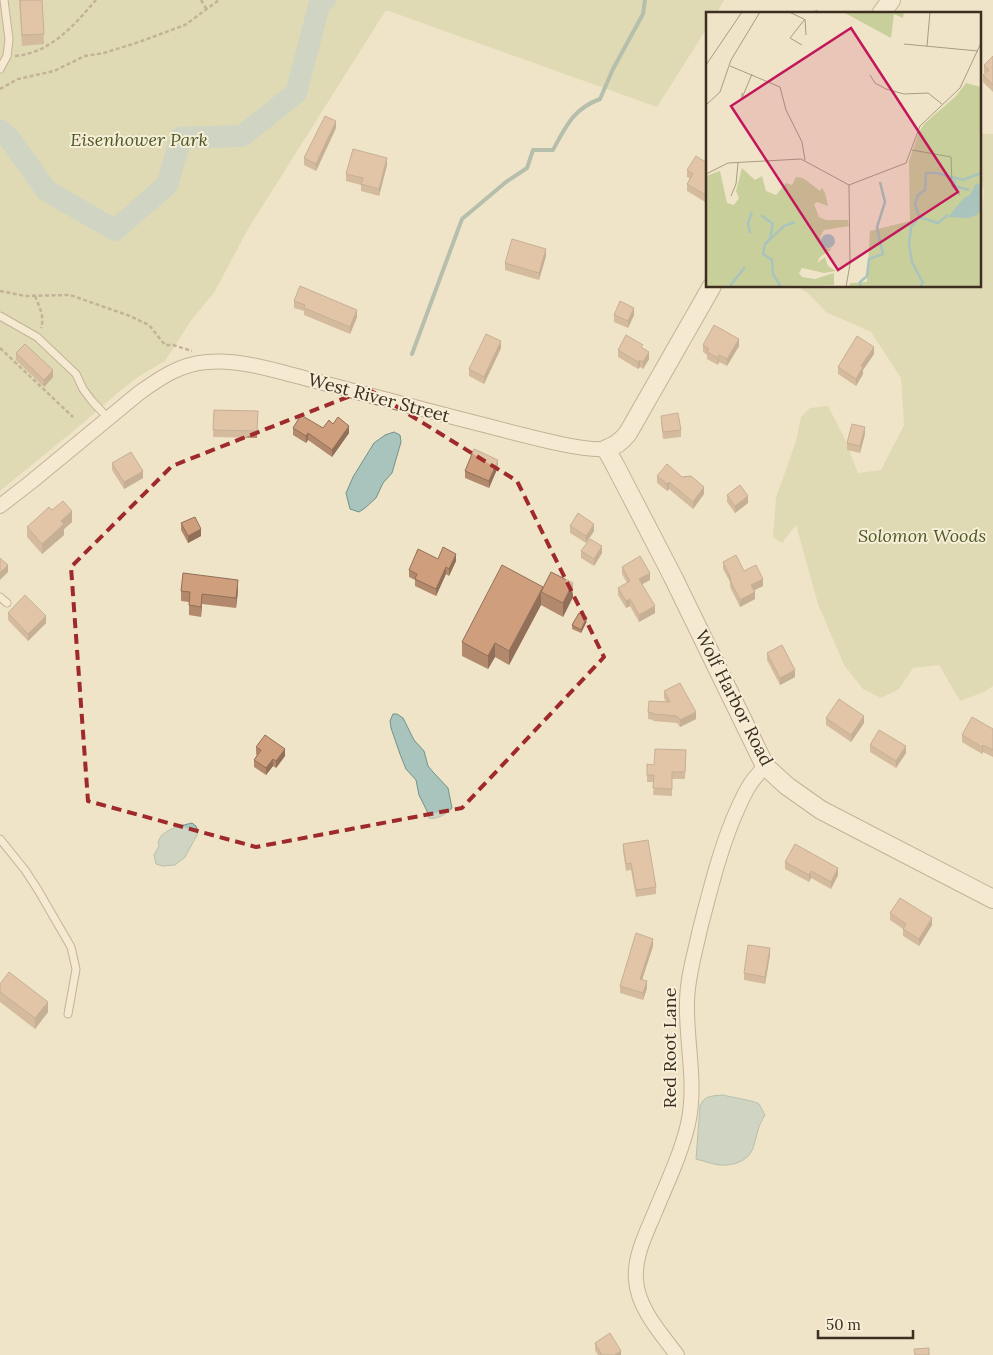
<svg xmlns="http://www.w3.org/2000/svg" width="993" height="1355" font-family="Lora,serif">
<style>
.green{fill:#c9cf9b}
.water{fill:#a9c4bc;stroke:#6f938a}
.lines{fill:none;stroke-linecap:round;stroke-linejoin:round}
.stream{stroke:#6f938a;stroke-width:4}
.river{stroke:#a9c4bc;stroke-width:22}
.service-casing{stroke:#8d765c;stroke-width:9}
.minor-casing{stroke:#8d765c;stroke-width:16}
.tertiary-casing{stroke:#8d765c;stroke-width:20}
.path{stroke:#8d765c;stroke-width:2.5;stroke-dasharray:4 2.5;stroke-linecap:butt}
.service{stroke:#faf1dc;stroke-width:7}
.minor{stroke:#faf1dc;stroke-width:14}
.tertiary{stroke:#faf1dc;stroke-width:18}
.wall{fill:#b2896c}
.shaded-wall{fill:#916f58}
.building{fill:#cf9f7d;stroke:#916f58}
.marked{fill:none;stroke:#9e2a2b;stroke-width:4;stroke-dasharray:10 6;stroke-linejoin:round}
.labels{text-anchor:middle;stroke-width:4;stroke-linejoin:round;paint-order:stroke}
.park-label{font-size:18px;font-style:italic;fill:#4d5a26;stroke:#f7eed8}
.street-label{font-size:18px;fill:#3d2e20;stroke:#f7eed8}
.inset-river{fill:none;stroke:#a9c4bc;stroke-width:2.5}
.inset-road{fill:none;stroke:#a89b85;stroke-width:1}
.view{fill:#c2185b;fill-opacity:0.15;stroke:#c2185b;stroke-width:2.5}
.inset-edge{fill:none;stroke:#3d2e20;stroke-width:2.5}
</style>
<rect width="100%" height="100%" fill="#f0e4c8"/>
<path class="green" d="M 0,0 L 724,0 L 716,14 L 707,14 L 707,28 L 657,107 L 386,10 L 248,229 L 215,291 L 190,322 L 165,361 L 141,375 L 121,390 L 76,429 L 0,491 Z
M 979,134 L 993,134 L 993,686 L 984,692 L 960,701 L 939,665 L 913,668 L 899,689 L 881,698 L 863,689 L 844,665 L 818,604 L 796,525 L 782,543 L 773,537 L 776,498 L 796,441 L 801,417 L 810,408 L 828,406 L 844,437 L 858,473 L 881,470 L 904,425 L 901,378 L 871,332 L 826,312 L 808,293 L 796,286 L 979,286 L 979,225 L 982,216 L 984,190 L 979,178 Z"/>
<path class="water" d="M 394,432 L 400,435 L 401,442 L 392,473 L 383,483 L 376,498 L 365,508 L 359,512 L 350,509 L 346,493 L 353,477 L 374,443 L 385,435 Z
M 393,714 L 397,714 L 403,718 L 414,740 L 424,751 L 428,766 L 433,772 L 448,788 L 452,808 C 447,814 436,820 429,818 L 427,811 L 419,795 L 416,780 L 406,769 L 400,754 L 391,728 L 390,721 Z
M 192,823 L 196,826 L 198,831 L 197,835 L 185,857 L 175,865 L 163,866 L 156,864 L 154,855 L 159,846 L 158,843 C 160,830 180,826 192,823 Z
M 723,1095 C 730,1097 756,1101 759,1104 C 761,1107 763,1112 765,1115 C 757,1128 758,1132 754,1145 C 750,1161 734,1166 719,1165 C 712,1164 704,1161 696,1159 L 700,1106 C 704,1095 713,1096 723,1095 Z"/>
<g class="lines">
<path class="stream" d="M 318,0 L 320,2
M 412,354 L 462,219 L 506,182 L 527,168 L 533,150 L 553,150 C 566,126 573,109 600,99 L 613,69 L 643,14 L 645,0"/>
<path class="river" d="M 0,130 L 9,138 L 47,191 L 115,230 L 167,185 L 181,138 L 242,136 L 296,93 L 320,2 L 325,0"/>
<defs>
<path id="service" d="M 0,69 L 7,56 L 9,39 L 4,0
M 0,316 L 37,337 L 76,374 L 83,389 L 92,401 L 108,418
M 0,597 L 7,603
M 0,839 L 25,870 L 38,890 L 71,947 L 76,969 L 68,1014"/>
<path id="minor" d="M 0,506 L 31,482 L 139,393 C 160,378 180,364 207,362 C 239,359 273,370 304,378 C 362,393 421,409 480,424 C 507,431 533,438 561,444 C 575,447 591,450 606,449
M 677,1355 C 661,1333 638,1309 636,1280 C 634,1256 646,1234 655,1212 C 667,1183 681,1154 688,1124 C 697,1084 686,1043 687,1003 C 687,978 695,953 700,929 C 710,891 719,853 734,817 C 739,806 744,793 751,783 C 755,777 761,771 765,766"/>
<path id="tertiary" d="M 881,14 L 891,0
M 712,286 L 628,433 C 622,441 616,446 606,449 L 616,467 L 673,577 L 765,766 L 787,786 L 821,810 L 993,899"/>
</defs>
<use href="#service" class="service-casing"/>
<use href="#minor" class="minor-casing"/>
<use href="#tertiary" class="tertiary-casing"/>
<path class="path" d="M 201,0 L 207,10
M 15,56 C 51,53 74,25 96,0
M 0,89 L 18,79 L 54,71 L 85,56 L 104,53 L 139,42 L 185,25 L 219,0
M 0,291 L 25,296 L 70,295 L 130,316 L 149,325 L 165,345 L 173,345 L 192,351
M 35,296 C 39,306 45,317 41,328
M 0,348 L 73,417"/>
<use href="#service" class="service"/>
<use href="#minor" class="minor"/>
<use href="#tertiary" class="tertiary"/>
</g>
<path class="wall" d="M 19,0 L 42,0 L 44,44 L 22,46 Z
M 993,56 L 993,92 L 983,82 L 983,75 L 985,73 L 984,72 L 984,65 Z
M 336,128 L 316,171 L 304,165 L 304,158 Z
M 707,163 L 707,203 L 687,191 L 687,184 L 690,179 L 687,177 L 687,170 Z
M 387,165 L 379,196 L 361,191 L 361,185 L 346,181 L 346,174 Z
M 546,256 L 539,280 L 505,270 L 505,263 Z
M 294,301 L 357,317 L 350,334 L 304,315 L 304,311 L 294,308 Z
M 614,315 L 634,315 L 628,328 L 614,322 Z
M 703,345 L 739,346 L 727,366 L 719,362 L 718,365 L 707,359 L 707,355 L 703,352 Z
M 501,348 L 484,384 L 469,376 L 469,369 Z
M 643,348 L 649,359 L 643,369 L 640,367 L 638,369 L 618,357 L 618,350 Z
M 16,353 L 53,377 L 44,387 L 16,360 Z
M 874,354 L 863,370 L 863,374 L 856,386 L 838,374 L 838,367 Z
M 214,410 L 258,411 L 257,438 L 213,437 Z
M 661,416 L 681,430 L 681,437 L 663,439 L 661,423 Z
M 333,424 L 349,433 L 332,457 L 308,440 L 306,443 L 293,435 L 293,428 L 323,428 Z
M 865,434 L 860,453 L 847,450 L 847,443 Z
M 112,463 L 143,478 L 124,489 L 112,470 Z
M 498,467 L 489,488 L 465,478 L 465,471 Z
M 657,476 L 704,494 L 693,509 L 669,489 L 667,491 L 657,483 Z
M 727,495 L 748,503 L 735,513 L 727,502 Z
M 52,510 L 72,522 L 64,529 L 64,535 L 42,554 L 27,537 L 27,527 Z
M 181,523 L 201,536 L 188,543 L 181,530 Z
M 570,526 L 594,531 L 586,543 L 570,533 Z
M 581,551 L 602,553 L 594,566 L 581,558 Z
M 438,559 L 456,561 L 449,576 L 446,574 L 436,596 L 415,586 L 415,580 L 409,577 L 409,570 Z
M 723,562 L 744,571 L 763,586 L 754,590 L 755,599 L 740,607 L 730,587 L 730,582 L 723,569 Z
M 622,567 L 650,580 L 642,584 L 655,613 L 639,622 L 630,606 L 626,608 L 618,595 L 618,588 L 627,583 L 622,574 Z
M 543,587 L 573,597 L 563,617 L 541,605 L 509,665 L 495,657 L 488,669 L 462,656 L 462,642 Z
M 181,591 L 238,591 L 236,608 L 202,604 L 201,617 L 189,615 L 189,602 L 181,601 Z
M 8,613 L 46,623 L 28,641 L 8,620 Z
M 587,621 L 581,633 L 572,629 L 572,625 Z
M 767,653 L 795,677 L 780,685 L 767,660 Z
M 664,691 L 696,719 L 680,727 L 677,723 L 653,721 L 653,720 L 648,719 L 648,712 L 666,702 L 664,698 Z
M 826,718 L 864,723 L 851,742 L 826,725 Z
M 993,729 L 993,757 L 983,752 L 982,754 L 962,742 L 962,735 Z
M 870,745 L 906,753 L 896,768 L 870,752 Z
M 256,747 L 285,756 L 276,768 L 273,766 L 266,775 L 254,767 L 254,760 L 257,755 L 256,754 Z
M 686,750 L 685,779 L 672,779 L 672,796 L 653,795 L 654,782 L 647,782 L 647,775 L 654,765 Z
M 623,844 L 656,887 L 656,894 L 636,897 L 631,870 L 626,871 L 623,851 Z
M 785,862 L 838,875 L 831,889 L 811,878 L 809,882 L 785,869 Z
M 890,913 L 932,925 L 919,946 L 903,936 L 903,929 L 890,920 Z
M 653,946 L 642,980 L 647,988 L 643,1000 L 620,993 L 620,986 Z
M 770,955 L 765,984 L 744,980 L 744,973 Z
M 0,984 L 48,1012 L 35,1029 L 0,1002 Z
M 595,1343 L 621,1355 L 598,1355 L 595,1350 Z"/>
<path class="shaded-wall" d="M 336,121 L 336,128 L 316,171 L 316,164 Z
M 387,158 L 387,165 L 379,196 L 379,189 Z
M 546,249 L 546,256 L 539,280 L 539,273 Z
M 634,308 L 634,315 L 628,328 L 628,321 Z
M 357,310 L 357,317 L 350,334 L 350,327 Z
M 739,339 L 739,346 L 727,366 L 727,359 Z
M 501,341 L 501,348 L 484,384 L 484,377 Z
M 874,347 L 874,354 L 863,370 L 863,374 L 856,386 L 856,379 L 861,366 Z
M 649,352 L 649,359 L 643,369 L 643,362 Z
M 719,355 L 719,362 L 718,365 L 718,358 Z
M 640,360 L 640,367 L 638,369 L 638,362 Z
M 53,370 L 53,377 L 44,387 L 44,380 Z
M 349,426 L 349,433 L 332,457 L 332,450 Z
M 865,427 L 865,434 L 860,453 L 860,446 Z
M 308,433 L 308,440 L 306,443 L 306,436 Z
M 498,460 L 498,467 L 489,488 L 489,481 Z
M 143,471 L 143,478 L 124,489 L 124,482 Z
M 669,482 L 669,489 L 667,491 L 667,484 Z
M 704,487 L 704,494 L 693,509 L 693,502 Z
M 748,496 L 748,503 L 735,513 L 735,506 Z
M 72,511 L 72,522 L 64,529 L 64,535 L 42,554 L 42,544 L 61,521 Z
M 594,524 L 594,531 L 586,543 L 586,536 Z
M 201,529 L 201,536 L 188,543 L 188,536 Z
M 602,546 L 602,553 L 594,566 L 594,559 Z
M 456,554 L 456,561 L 449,576 L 449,569 Z
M 8,565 L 8,572 L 0,580 L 0,573 Z
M 446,567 L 446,574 L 436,596 L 436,589 Z
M 650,573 L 650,580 L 639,586 L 639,579 Z
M 763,579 L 763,586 L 751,592 L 751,585 Z
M 238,580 L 238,591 L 236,608 L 236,598 Z
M 573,583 L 573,597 L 563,617 L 563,603 Z
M 541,592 L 541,605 L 509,665 L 509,651 Z
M 755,592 L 755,599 L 740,607 L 740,600 Z
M 202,594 L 202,604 L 201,617 L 201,607 Z
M 630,599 L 630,606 L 626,608 L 626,601 Z
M 655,606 L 655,613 L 639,622 L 639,615 Z
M 46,616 L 46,623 L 28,641 L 28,634 Z
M 587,617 L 587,621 L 581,633 L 581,630 Z
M 495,643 L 495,657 L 488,669 L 488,656 Z
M 795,670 L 795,677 L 780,685 L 780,678 Z
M 696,712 L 696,719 L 680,727 L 680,720 Z
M 864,716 L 864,723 L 851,742 L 851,735 Z
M 983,745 L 983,752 L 982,754 L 982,747 Z
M 906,746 L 906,753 L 896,768 L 896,761 Z
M 285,749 L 285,756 L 276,768 L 276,761 Z
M 273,759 L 273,766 L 266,775 L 266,768 Z
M 838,868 L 838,875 L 831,889 L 831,882 Z
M 811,871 L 811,878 L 809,882 L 809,875 Z
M 932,918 L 932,925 L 919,946 L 919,939 Z
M 653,939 L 653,946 L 640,986 L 640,979 Z
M 770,948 L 770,955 L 765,984 L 765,977 Z
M 647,981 L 647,988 L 643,1000 L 643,993 Z
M 48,1002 L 48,1012 L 35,1029 L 35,1018 Z
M 621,1351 L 621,1355 L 615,1355 Z"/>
<path class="building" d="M 20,0 L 42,0 L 44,34 L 22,35 Z
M 816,10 L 822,14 L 814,14 Z
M 993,56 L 993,85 L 983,75 L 989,70 L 984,65 Z
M 325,116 L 336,121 L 316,164 L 304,158 Z
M 353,149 L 387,158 L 379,189 L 361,184 L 363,178 L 346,174 Z
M 696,156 L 707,163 L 707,196 L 687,184 L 693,174 L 687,170 Z
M 512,239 L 546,249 L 539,273 L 505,263 Z
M 300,286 L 357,310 L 350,327 L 304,308 L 305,305 L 294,301 Z
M 620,301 L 634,308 L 628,321 L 614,315 Z
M 714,325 L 739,339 L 727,359 L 719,355 L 718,358 L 707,352 L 709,349 L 703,345 Z
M 486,334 L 501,341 L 484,377 L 469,369 Z
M 626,335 L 643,345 L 641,347 L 649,352 L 643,362 L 640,360 L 638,362 L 618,350 Z
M 857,336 L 874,347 L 861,366 L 863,367 L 856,379 L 838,367 Z
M 25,344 L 53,370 L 44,380 L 16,353 Z
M 214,410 L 258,411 L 257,431 L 213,430 Z
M 678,413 L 681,430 L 663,432 L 661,416 Z
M 301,415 L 323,428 L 329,420 L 333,424 L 338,417 L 349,426 L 332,450 L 308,433 L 306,436 L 293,428 Z
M 852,424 L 865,427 L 860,446 L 847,443 Z
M 474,449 L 498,460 L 489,481 L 465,471 Z
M 131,452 L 143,471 L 124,482 L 112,463 Z
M 667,464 L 682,477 L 691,476 L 704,487 L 693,502 L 669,482 L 667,484 L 657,476 Z
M 740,485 L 748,496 L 735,506 L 727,495 Z
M 63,501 L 72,511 L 61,521 L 64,524 L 42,544 L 27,527 L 49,507 L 52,510 Z
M 578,513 L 594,524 L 586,536 L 570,526 Z
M 195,517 L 201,529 L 188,536 L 181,523 Z
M 590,539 L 602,546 L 594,559 L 581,551 Z
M 443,547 L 456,554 L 449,569 L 446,567 L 436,589 L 415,579 L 417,574 L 409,570 L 418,549 L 438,559 Z
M 736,555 L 744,571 L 756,565 L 763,579 L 751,585 L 755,592 L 740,600 L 730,580 L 731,579 L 723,562 Z
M 640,556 L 650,573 L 639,579 L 655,606 L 639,615 L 630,599 L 626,601 L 618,588 L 630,581 L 622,567 Z
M 0,558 L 8,565 L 0,573 Z
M 502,565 L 543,587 L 509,651 L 495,643 L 488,656 L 462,642 Z
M 551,572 L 573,583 L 563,603 L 541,592 Z
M 183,573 L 238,580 L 236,598 L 202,594 L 201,607 L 189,605 L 190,592 L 181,591 Z
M 25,595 L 46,616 L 28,634 L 8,613 Z
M 579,613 L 587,617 L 581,630 L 572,625 Z
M 782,645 L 795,670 L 780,678 L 767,653 Z
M 680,683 L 696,712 L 680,720 L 677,716 L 653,714 L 653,713 L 648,712 L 649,701 L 670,702 L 664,691 Z
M 839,699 L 864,716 L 851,735 L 826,718 Z
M 972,717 L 993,729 L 993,750 L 983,745 L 982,747 L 962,735 Z
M 879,730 L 906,746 L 896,761 L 870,745 Z
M 265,735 L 285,749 L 276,761 L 273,759 L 266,768 L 254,760 L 261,750 L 256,747 Z
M 655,749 L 686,750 L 685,772 L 672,772 L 672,789 L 653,788 L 654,775 L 647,775 L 647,764 L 654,765 Z
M 648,840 L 656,887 L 636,890 L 631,863 L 626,864 L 623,844 Z
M 795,844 L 838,868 L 831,882 L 811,871 L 809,875 L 785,862 Z
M 900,898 L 932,918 L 919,939 L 903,929 L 906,924 L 890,913 Z
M 636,933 L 653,939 L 640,979 L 647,981 L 643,993 L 620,986 Z
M 748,945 L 770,948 L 765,977 L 744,973 Z
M 9,972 L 48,1002 L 35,1018 L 0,992 L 0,984 Z
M 610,1333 L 621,1351 L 615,1355 L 602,1355 L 595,1343 Z
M 929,1348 L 929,1355 L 915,1355 L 914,1349 Z"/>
<path d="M0 0H993V1355H0ZM 368,389 L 517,481 L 604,657 L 462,808 L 256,847 L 88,801 L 71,567 L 172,466 Z" fill="#f0e4c8" fill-opacity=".55" fill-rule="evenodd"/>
<path class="marked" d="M 368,389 L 517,481 L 604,657 L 462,808 L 256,847 L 88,801 L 71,567 L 172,466 Z"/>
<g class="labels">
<g class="park-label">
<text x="139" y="146">Eisenhower Park</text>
<text x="922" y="542">Solomon Woods</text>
</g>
<g class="street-label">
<text transform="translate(379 398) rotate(15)" y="6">West River Street</text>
<text transform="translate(734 698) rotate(63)" y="6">Wolf Harbor Road</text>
<text transform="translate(670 1048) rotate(-90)" y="6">Red Root Lane</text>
</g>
</g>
<g transform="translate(706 12)">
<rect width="275" height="275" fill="#f0e4c8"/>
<path d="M 137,0 L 198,0 L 197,6 L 188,2 L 185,26 ZM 260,71 L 275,75 L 275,275 L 143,275 L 144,271 L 161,270 L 164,219 L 204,209 L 203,149 L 213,120 L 218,112 L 250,84 ZM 36,156 L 49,168 L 56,164 L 60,179 L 70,183 L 80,171 L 86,173 L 90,165 L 97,166 L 114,179 L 116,176 L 119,181 L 122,194 L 111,190 L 108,192 L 113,205 L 120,208 L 142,208 L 143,214 L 118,218 L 114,225 L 120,236 L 126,237 L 114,245 L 111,251 L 119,245 L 122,254 L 130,259 L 118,261 L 96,256 L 93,261 L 96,265 L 109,267 L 128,261 L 128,273 L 0,275 L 0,164 L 14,159 L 21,191 L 28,193 L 33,186 L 30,179 Z" fill="#c9cf9b"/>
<path d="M 270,171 L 275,173 L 275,197 L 271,203 L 263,206 L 242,205 L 258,186 L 264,183 ZM115 229a7 7 0 1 1 14 0a7 7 0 1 1-14 0Z" fill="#a9c4bc"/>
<path class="inset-river" d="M 248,165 L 249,174 L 263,178M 55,203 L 67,212 L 64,226M 213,205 L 232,211 L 242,203M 44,221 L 42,211 L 46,200M 24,274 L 39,255M 75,275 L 67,262 L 66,248 L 57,242 L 59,232 L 78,214 L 89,210M 155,275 L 154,270 L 161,264 L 163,247 L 177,242 L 171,215 L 179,190 L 174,170M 214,275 L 217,271 L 206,250 L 203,232 L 205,215 L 213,205 L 209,192 L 212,183 L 219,178 L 220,161 L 231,161 L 257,168 L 275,161"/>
<path class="inset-road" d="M 83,0 L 98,7M 99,7 L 100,23M 198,32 L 272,39M 96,33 L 84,26 L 99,7M 221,34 L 224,0M 0,53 L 36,0M 24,54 L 74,75 L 80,98 L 96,130 L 99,148M 164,63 L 169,71 L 180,77 L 198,82 L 222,81 L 236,92M 36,81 L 36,86 L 46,62M 0,93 L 14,80 L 25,48 L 54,0M 206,138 L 245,145 L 246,174 L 254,183M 0,162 L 22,151 L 95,147 L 143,173M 143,173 L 200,151 L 214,114 L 254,76 L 275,31M 25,184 L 30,172 L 32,151M 140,275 L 144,252 L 143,173"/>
<path class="view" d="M 145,16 L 252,180 L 132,258 L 25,94 Z"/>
<rect width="275" height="275" class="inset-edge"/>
</g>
<path d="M818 1330v8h95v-8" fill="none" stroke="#3d2e20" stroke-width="2.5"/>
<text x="826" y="1330" font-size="15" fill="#3d2e20" stroke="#f7eed8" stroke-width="4" paint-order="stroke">50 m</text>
</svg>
